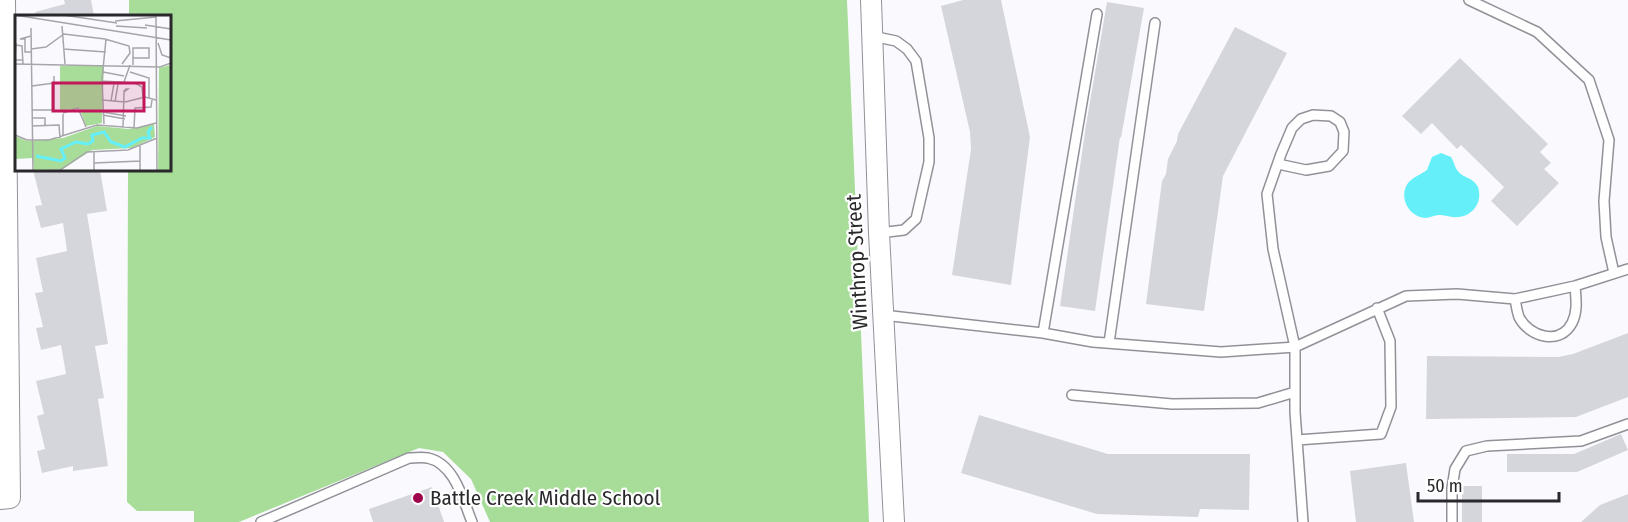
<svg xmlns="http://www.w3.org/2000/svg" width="1628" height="522" font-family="'Fira Sans Condensed',sans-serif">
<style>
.green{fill:#a7dd98}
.water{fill:#65eff8}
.building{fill:#d5d6dc}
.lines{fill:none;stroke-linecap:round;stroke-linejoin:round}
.lane-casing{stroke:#919298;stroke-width:12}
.street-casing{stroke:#919298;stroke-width:22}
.lane{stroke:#fff;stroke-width:9}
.street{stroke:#fff;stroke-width:20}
.poi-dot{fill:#9e034b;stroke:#fff;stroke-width:2}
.labels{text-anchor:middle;stroke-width:4.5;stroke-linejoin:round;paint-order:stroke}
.street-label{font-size:21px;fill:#29292c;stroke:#fff}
.poi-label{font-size:21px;fill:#29292c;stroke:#fff;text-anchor:start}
.inset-river{fill:none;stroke:#65eff8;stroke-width:3}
.inset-road{fill:none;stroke:#a6a6aa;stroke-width:1.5}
.view{fill:#c2185b;fill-opacity:0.15;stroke:#c2185b;stroke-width:3}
.inset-edge{fill:none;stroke:#29292c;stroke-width:3}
</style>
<rect width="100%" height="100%" fill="#fafafe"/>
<path class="green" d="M 129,0 L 847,0 L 869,522 L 490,522 L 471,479 L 443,452 L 419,448 L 239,522 L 194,522 L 194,511 L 137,511 L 127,502 L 128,170 L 170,170 L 170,16 L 129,16 Z"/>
<path class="water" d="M 1441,153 L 1451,157 C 1454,161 1454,166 1457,170 C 1462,178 1473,177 1478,187 C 1483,202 1473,216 1458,217 C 1451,218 1445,215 1439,215 C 1434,215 1430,218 1425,218 C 1409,217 1398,197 1408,183 C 1413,177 1420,175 1427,170 L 1432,157 Z"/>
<path class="building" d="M 64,0 L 91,0 L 94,16 L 36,16 L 35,12 L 65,4 Z
M 963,0 L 1001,0 L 1030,137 L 1011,285 L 952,275 L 971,149 L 970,132 L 941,6 Z
M 1107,2 L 1144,8 L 1121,138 L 1120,137 L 1095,311 L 1060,306 L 1086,125 Z
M 1235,27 L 1287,53 L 1223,176 L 1204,311 L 1146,304 L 1162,181 L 1166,174 L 1168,159 L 1177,141 L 1178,134 Z
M 1460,58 L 1548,144 L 1540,152 L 1551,163 L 1544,169 L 1559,183 L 1517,226 L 1491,201 L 1504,187 L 1461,145 L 1457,149 L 1432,123 L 1421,134 L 1402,116 Z
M 33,170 L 100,170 L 107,211 L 87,214 L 108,344 L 95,346 L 104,398 L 98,399 L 108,466 L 73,471 L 73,466 L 42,473 L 37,451 L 45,449 L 37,416 L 44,414 L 36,381 L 66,374 L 61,345 L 41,350 L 36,328 L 43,327 L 35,293 L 43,292 L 36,258 L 67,251 L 63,223 L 41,228 L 35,206 L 42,205 Z
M 1628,333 L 1628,397 L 1576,417 L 1426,419 L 1427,356 L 1558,357 L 1573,354 Z
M 979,415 L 1108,454 L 1250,454 L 1249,510 L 1200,509 L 1198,517 L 1097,514 L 961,473 Z
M 1621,434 L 1628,450 L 1577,472 L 1507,472 L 1507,454 L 1574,454 Z
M 1406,463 L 1414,522 L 1356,522 L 1350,471 Z
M 1462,486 L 1482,486 L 1482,522 L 1462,522 Z
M 432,487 L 444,522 L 373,522 L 369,509 Z
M 1628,494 L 1628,522 L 1581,522 L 1600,505 Z"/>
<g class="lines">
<defs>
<path id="lane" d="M 1469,0 L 1537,32 L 1589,80 L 1609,140 L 1604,201 L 1606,237 L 1614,273
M 872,36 L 896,41 L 907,49 L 916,61 L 929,138 L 929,162 L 916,219 L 904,230 L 879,233
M 1278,164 L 1306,170 L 1329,166 L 1343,151 L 1344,132 L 1340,122 L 1331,116 L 1313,115 L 1301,119 L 1292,128 L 1281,154 L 1267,194 L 1273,249 L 1295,347 L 1295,412 L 1303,522
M 1515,299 C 1516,304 1517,312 1519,317 C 1529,337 1560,346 1572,323 C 1578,311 1576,299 1575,286
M 883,315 L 1043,333 L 1093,342 L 1221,352 L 1295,347 L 1406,296 L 1457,294 L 1515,299 L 1575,286 L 1628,269
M 1043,333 L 1097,14
M 1109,343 L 1155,23
M 1072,395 L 1172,404 L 1258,403 L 1295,392
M 1297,440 L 1381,434 L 1391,407 L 1390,341 L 1377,308
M 261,522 L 409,458 C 415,458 422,457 428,458 C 455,464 463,500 472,522
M 1452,522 L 1452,488 L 1455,469 L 1466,451 L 1487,446 L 1581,441 L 1628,424"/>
<path id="street" d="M 871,0 L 879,233 L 894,522
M 0,499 L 10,498 L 5,0"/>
</defs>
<use href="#lane" class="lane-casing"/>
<use href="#street" class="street-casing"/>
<use href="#lane" class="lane"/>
<use href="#street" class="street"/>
</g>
<circle class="poi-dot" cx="418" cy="498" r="6"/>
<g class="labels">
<g class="street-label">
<text transform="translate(857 262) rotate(-93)" y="7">Winthrop Street</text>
</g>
<g class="poi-label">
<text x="430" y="505">Battle Creek Middle School</text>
</g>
</g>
<g transform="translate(15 15)">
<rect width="156" height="156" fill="#fafafe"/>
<path d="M 156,50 L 156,156 L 143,156 L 144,53 ZM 45,51 L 89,51 L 87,108 L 71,111 L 65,94 L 45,95 ZM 139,109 L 140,122 L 117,133 L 77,135 L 48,154 L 19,155 L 18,143 L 0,144 L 0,121 L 12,126 L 48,123 L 82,111 L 114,114 Z" fill="#a7dd98"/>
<path class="inset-river" d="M 21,141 L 46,146 L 50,143 L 46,134 L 61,127 L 73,129 L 78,126 L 77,120 L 89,117 L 96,127 L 110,132 L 127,123 L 135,123 L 133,117 L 137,112"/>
<path class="inset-road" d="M 0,0 L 156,25M 48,0 L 102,8M 141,0 L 142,156M 100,6 L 141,2M 130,10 L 156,14M 47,11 L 50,49M 101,11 L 132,13M 16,13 L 18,156M 16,21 L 5,24 L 10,24 L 10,37 L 16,37M 1,28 L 0,45 L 7,45M 143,28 L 147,40 L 156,43M 1,30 L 7,31 L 8,49M 16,34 L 31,32 L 49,19 L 90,24 L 114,31 L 115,38 L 107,49M 48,34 L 91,37M 0,49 L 145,52 L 156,48M 118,50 L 118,33 L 134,33 L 134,43 L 118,43M 88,57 L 109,61M 115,57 L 134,63 L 134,84M 87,66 L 120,68 L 127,72 L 128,83M 109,67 L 115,50M 17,71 L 39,68M 87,85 L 110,87 L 130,82 L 141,85M 96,86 L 99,68M 100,87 L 103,69M 17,95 L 39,95 L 39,61M 88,97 L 111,101M 48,98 L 63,93 L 71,112M 48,99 L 48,122M 88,100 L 110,104M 17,103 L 30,103 L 30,111M 89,109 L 87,64 L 91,24M 17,111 L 44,110 L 45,123M 108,112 L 109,78 L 109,76 L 111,74 L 113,74 L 109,77M 119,113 L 120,93 L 136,92 L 137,85M 0,120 L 12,125 L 34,125 L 82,110 L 122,113 L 141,108M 125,131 L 125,156M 79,136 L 79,156M 79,148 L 125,146M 18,156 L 45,155 L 72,137 L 113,135 L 142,123"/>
<path class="view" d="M 38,68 L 129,68 L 129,96 L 38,96 Z"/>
<rect width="156" height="156" class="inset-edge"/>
</g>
<path d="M1418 492v9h141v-9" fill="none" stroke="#29292c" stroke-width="3"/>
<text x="1427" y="492" font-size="18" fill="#29292c" stroke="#ffffff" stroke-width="4.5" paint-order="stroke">50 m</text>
</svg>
